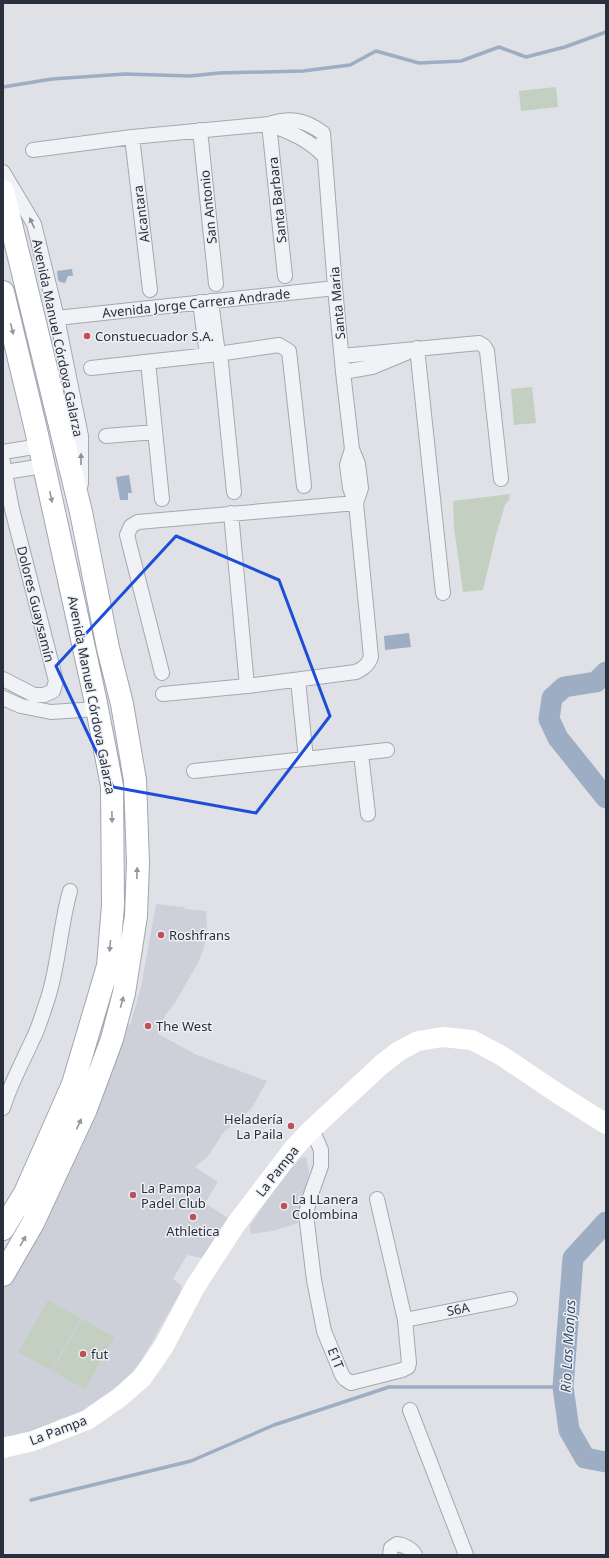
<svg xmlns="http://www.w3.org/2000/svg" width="609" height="1558" font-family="'Noto Sans',sans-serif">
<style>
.built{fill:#cdd0d8}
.green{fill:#c3cfc1}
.water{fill:#9dadc3}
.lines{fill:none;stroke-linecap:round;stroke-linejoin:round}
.stream{stroke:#9dadc3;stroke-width:3.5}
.river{stroke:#9dadc3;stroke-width:21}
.street-casing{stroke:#a5a8b0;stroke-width:16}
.primary-casing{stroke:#9fa5b1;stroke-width:24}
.street{stroke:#f1f2f5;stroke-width:14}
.secondary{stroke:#fff;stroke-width:20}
.primary{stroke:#fff;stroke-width:22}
.oneway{fill:#8d9098}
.oneway2{fill:#94979e}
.marked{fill:none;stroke:#1d4ed8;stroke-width:3;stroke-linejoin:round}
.poi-dot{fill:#bf505a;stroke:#eef0f4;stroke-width:1.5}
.labels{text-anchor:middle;stroke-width:3;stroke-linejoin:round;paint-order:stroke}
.street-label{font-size:13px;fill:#292f3c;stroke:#eef0f4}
.poi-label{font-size:13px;fill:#292f3c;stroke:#eef0f4;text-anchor:start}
.water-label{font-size:14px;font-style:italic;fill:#384c6b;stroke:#eef0f4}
</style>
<rect width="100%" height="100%" fill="#dfe1e6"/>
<path class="built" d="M 156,904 L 184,907 L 185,909 L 206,911 L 207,930 L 206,941 L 199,961 L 175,1003 L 166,1014 L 158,1034 L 197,1055 L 267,1081 L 251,1109 L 223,1133 L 208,1156 L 195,1167 L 218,1182 L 205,1203 L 228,1218 L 202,1258 L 187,1255 L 173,1279 L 182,1286 L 180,1293 L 141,1361 L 130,1374 L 115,1388 L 78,1414 L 60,1419 L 40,1430 L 12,1437 L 7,1435 L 5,1438 L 3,1438 L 3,1288 L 57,1193 L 86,1136 L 110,1078 L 125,1025 L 130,1025 L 141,987 Z
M 306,1157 L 309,1172 L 308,1178 L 300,1204 L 298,1223 L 273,1231 L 251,1234 L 250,1225 L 271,1195 L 292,1167 L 301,1158 Z"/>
<path class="green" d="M 556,87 L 558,107 L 521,111 L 519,91 Z
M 532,387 L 536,423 L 514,425 L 511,389 Z
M 510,494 L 509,500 L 505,505 L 496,535 L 483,590 L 463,592 L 454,527 L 453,501 Z
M 48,1300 L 80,1318 L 51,1370 L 18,1352 Z
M 82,1319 L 114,1337 L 85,1389 L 52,1371 Z"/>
<path class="water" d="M 72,269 L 73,276 L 68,276 L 65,283 L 60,282 L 58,280 L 57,271 Z
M 129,475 L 132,493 L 128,493 L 128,500 L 120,500 L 116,477 Z
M 409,633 L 411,647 L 385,650 L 384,636 Z"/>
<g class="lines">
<path class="stream" d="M 3,87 L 52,79 L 125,74 L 190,76 L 219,73 L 303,71 L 350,65 L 376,51 L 419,63 L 461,61 L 499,47 L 526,57 L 565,47 L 606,32
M 31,1500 L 191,1461 L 274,1425 L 389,1387 L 563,1387"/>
<path class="river" d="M 606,672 L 596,682 L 564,687 L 552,698 L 549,719 L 558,738 L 606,798
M 606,1222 L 573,1258 L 563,1387 L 569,1430 L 585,1458 L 606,1462"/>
<defs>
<path id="street" d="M 269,124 L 285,276
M 269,124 C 290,132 310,140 325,157
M 200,130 L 216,284
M 132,137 L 150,290
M 33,150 L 132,137 L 269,124 C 291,117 305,120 323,133 L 335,288 L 343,372 L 352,449 L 358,464 L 361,488 L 356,503
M 3,172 L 34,224 L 57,318 L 81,436 L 81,484
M 211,301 L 218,354
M 200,302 L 207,355
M 57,318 L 335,288
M 417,348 L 443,593
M 220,353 L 234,492
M 342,356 L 479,343 L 484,346 L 487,351 L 501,479
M 148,362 L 162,499
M 91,368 L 218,354 L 279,345 L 289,351 L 304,486
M 343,372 L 372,367 L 406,353
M 106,436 L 155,432
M 3,452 L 40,446
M 3,462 L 12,509 L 56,681 L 53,691 L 44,695 L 34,695 L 3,679
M 5,472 L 44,466
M 231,513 L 247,686
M 162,673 L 127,535 L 131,526 L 138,522 L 356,503
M 298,680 L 306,759
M 163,694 L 247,686 L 356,672 C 364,668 368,665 371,657 L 356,503 L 350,488 L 347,465 L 352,449
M 3,698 L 21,706 L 51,712 L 97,709
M 361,754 L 368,814
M 194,771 L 387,750
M 3,1108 C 10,1085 22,1063 32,1041 C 39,1028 43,1012 48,998 C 59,963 60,926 70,891
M 312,1129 L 321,1150 L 321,1166 L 310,1197 L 306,1214 L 309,1239 L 314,1280 L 324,1331 L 342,1375 L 345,1379 L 351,1383 L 402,1370 L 408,1367 L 409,1363 L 405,1320 L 377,1199
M 405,1320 L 510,1299
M 410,1410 L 466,1555
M 390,1555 L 391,1548 L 397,1544 C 404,1545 412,1549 415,1555"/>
<path id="primary" d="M 3,191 L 81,512 L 108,648 L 122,704 L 135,780 L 138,863 L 136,916 L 124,993 L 112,1039 L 86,1109 L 33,1223 L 3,1275
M 3,292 L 36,430 L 95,698 L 112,786 L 113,905 L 108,966 L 73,1084 L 25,1193 L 3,1229"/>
</defs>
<use href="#street" class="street-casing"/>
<use href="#primary" class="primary-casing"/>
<use href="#street" class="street"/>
<path class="secondary" d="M 3,1448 L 33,1441 L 87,1420 L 119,1398 L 142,1378 L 164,1346 L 195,1287 L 236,1224 L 293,1149 L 312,1129 L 381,1065 L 399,1051 L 418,1041 L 443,1037 L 472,1040 L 502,1056 L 557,1093 L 606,1124"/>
<use href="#primary" class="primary"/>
</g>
<defs><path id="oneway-solid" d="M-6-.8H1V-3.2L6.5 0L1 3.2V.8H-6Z"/></defs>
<g class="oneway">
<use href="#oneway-solid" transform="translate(32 223) rotate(-115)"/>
<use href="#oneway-solid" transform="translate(81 459) rotate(-90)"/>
</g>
<g class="oneway2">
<use href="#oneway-solid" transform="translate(12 329) rotate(76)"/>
<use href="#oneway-solid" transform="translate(51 497) rotate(78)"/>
<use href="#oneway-solid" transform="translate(112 817) rotate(89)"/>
<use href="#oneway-solid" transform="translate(137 873) rotate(-88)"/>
<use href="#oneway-solid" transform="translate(110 946) rotate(95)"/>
<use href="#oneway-solid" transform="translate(122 1002) rotate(-75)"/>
<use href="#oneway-solid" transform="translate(79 1124) rotate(-65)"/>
<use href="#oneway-solid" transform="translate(23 1241) rotate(-60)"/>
</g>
<path class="marked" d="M 176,536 L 279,580 L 330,716 L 256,813 L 113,787 L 56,666 Z"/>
<g class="poi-dot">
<circle cx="87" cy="336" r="4"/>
<circle cx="161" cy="935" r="4"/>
<circle cx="148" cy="1026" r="4"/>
<circle cx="291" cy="1126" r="4"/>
<circle cx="133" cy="1195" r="4"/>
<circle cx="284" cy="1206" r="4"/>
<circle cx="193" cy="1217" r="4"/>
<circle cx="83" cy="1354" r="4"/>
</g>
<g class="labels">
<g class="street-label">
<text transform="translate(277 200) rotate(-96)" y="5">Santa Barbara</text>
<text transform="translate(208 207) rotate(-96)" y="5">San Antonio</text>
<text transform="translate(141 214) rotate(-97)" y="5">Alcantara</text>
<text transform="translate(196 303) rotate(-6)" y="5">Avenida Jorge Carrera Andrade</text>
<text transform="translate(337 303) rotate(-95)" y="5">Santa Maria</text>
<text transform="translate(58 338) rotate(78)" y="5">Avenida Manuel Córdova Galarza</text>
<text transform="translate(36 604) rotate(76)" y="5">Dolores Guaysamín</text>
<text transform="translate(92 695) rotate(79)" y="5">Avenida Manuel Córdova Galarza</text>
<text transform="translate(277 1171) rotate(-52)" y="5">La Pampa</text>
<text transform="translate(458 1309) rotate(-11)" y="5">S6A</text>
<text transform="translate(336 1358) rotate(68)" y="5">E1T</text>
<text transform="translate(58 1430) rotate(-21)" y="5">La Pampa</text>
</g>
<g class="poi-label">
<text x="95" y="341">Constuecuador S.A.</text>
<text x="169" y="940">Roshfrans</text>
<text x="156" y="1031">The West</text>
<text x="283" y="1124" text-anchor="end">Heladería<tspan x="283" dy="15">La Paila</tspan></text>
<text x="141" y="1193">La Pampa<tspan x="141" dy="15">Padel Club</tspan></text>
<text x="292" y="1204">La LLanera<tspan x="292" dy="15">Colombina</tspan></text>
<text x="193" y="1236" text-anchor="middle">Athletica</text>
<text x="91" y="1359">fut</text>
</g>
<g class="water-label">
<text transform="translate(568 1346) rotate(-87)" y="5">Rio Las Monjas</text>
</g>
</g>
<rect width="609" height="1558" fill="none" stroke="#292f3c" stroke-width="8"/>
</svg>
